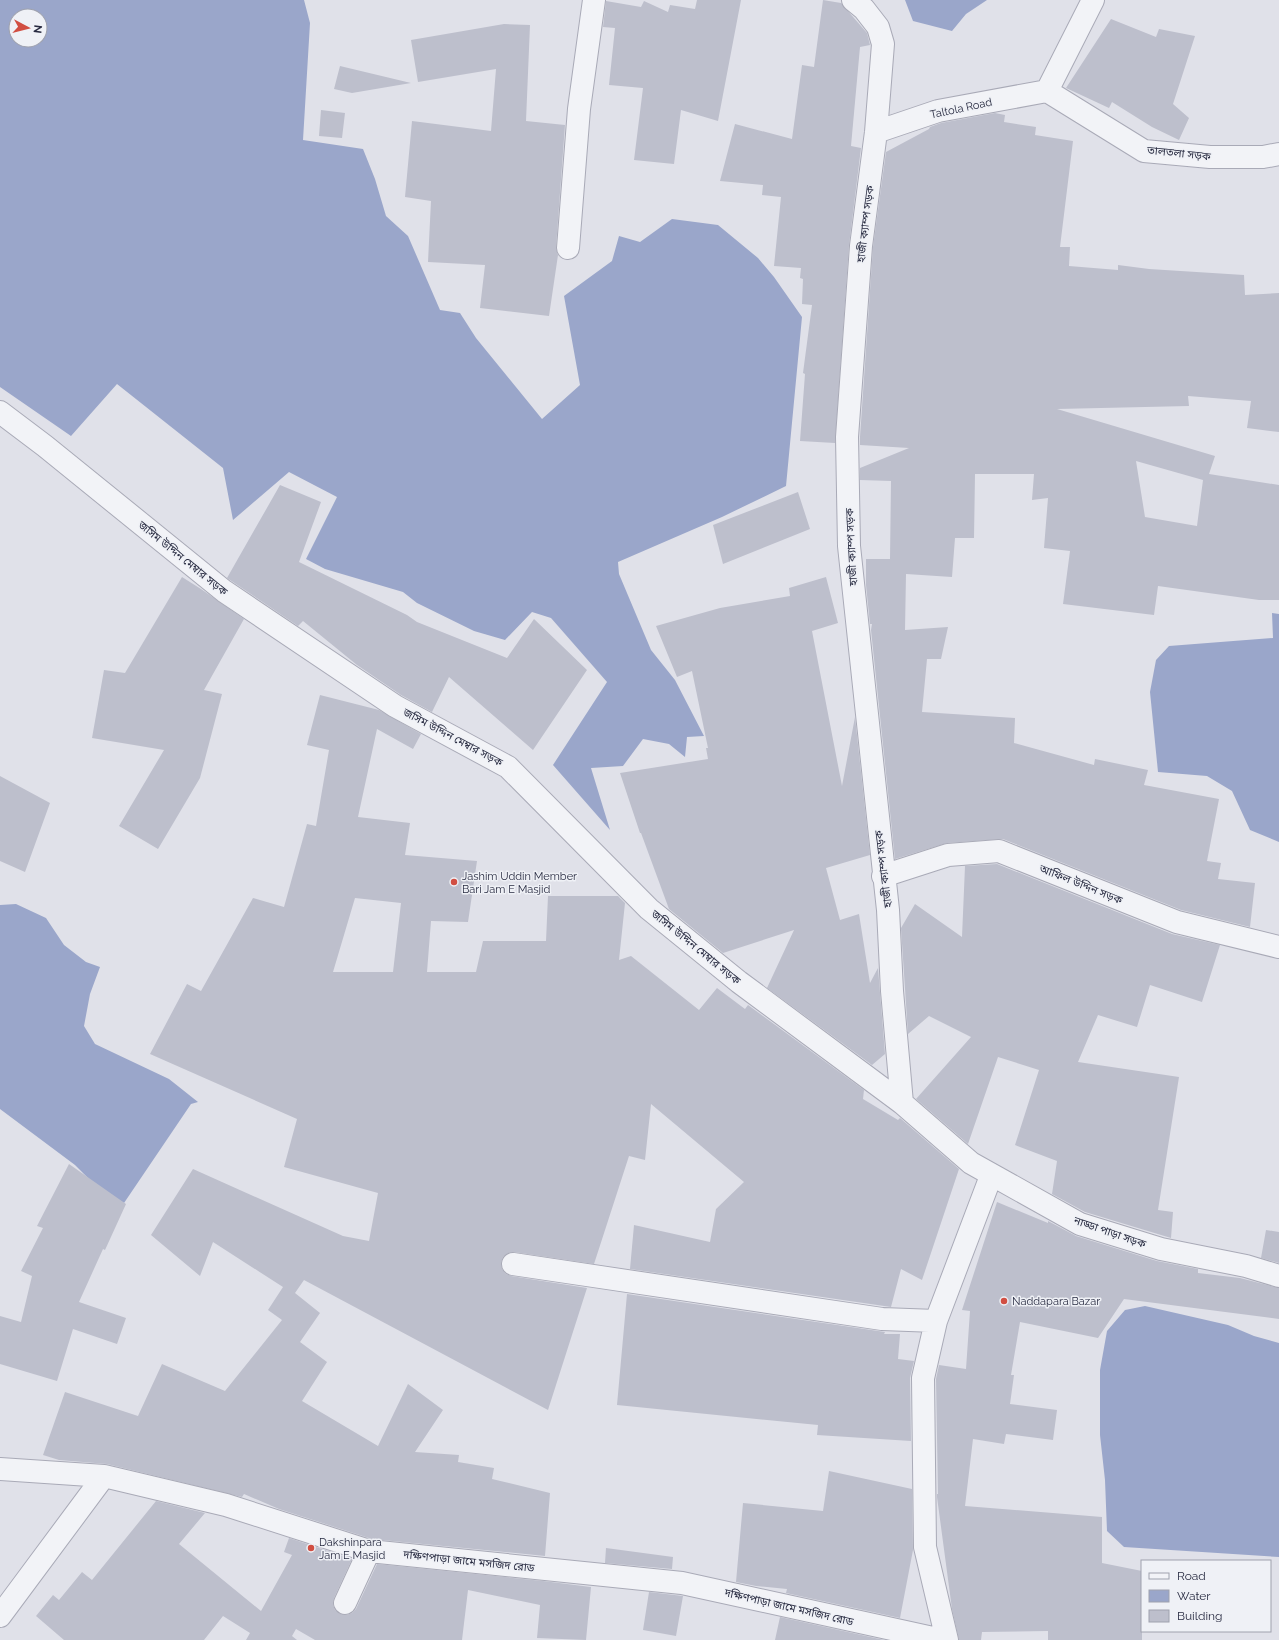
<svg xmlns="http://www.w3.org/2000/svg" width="1279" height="1640" font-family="Raleway,'Noto Sans Bengali',sans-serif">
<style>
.water{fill:#9aa6ca;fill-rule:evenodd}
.building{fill:#bdbfcc;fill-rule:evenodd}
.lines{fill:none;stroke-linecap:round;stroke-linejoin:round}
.minor-casing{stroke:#a9aab7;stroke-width:24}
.minor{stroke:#f2f3f7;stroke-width:22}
.poi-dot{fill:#d14e42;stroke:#eff1f6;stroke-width:1.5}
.labels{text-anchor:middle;stroke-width:3;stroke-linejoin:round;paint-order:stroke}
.street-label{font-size:11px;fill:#282b41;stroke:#eff1f6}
.poi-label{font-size:11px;fill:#282b41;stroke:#eff1f6;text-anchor:start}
</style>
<rect width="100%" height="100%" fill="#e0e1e9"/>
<path class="water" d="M 0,0 L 304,0 L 310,23 L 303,140 L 363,149 L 375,179 L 386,216 L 408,236 L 440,310 L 460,313 L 476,338 L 542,419 L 580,385 L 564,296 L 612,261 L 619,236 L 640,242 L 672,219 L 718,225 L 758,258 L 774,277 L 802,317 L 786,486 L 722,517 L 618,562 L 619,574 L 651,650 L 675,680 L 704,736 L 687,737 L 685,757 L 669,744 L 643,739 L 623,766 L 591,768 L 610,830 L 553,765 L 607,682 L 551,618 L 532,612 L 505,640 L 474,631 L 417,603 L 403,592 L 325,569 L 306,559 L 337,497 L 289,472 L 233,520 L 223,468 L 117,384 L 71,436 L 0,387 ZM 16,16 L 40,16 L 40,40 L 16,40 Z
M 905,0 L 987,0 L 966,14 L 952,31 L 913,21 Z
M 1272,613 L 1279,614 L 1279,842 L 1250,830 L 1232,791 L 1207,776 L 1158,772 L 1150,692 L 1156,660 L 1169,646 L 1273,638 Z
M 16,904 L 46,918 L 64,945 L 86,962 L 100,967 L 90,994 L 84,1026 L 95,1044 L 169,1079 L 198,1102 L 191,1104 L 124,1203 L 97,1187 L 75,1165 L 0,1109 L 0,905 Z
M 1145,1306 L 1228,1325 L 1254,1336 L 1279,1343 L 1279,1557 L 1124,1547 L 1107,1531 L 1105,1480 L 1100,1435 L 1100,1370 L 1107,1331 L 1125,1310 Z"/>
<path class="building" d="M 697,0 L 741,0 L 718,121 L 681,110 L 674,164 L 634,160 L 643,88 L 609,85 L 615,28 L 603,27 L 606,1 L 641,7 L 644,1 L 668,12 L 670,5 L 695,9 Z
M 823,0 L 841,3 L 867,33 L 870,45 L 860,47 L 851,146 L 861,148 L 849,245 L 835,443 L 800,441 L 805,374 L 803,373 L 812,305 L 802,304 L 803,279 L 800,278 L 801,268 L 774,266 L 781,197 L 762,195 L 763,185 L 720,181 L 735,124 L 792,139 L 802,65 L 814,67 Z
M 1111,19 L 1156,37 L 1159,29 L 1195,36 L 1173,104 L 1189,118 L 1179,140 L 1152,127 L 1112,102 L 1109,108 L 1066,88 Z
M 504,24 L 530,25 L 526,121 L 565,125 L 556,247 L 558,255 L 549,316 L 480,308 L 485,265 L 428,262 L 431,201 L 405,197 L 412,121 L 491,131 L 496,69 L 418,82 L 411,40 Z
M 340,66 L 411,83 L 352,93 L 334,89 Z
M 321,110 L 345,113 L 342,138 L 319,136 Z
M 995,113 L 1005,115 L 1004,122 L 1036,127 L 1035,135 L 1073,141 L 1060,247 L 1070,247 L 1069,266 L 1118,270 L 1118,265 L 1149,269 L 1244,275 L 1245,295 L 1279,293 L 1279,432 L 1247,428 L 1251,401 L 1188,396 L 1189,406 L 1057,409 L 1215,456 L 1209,474 L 1279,485 L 1279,600 L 1259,600 L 1158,586 L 1154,615 L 1063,604 L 1070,551 L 1044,548 L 1048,498 L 1032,500 L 1034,474 L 975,474 L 974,538 L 955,538 L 952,577 L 906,574 L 905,630 L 948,627 L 941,659 L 927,659 L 922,712 L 1015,718 L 1014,743 L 1094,765 L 1095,759 L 1148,770 L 1144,785 L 1219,799 L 1207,861 L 1221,863 L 1218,879 L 1255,883 L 1250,927 L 1181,910 L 1003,839 L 947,843 L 895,859 L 871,630 L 872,624 L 870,624 L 866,585 L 866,559 L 890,559 L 891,481 L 860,480 L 860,468 L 909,448 L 860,445 L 860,437 L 873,247 L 886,152 L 929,129 L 930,127 L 941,123 ZM 1136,461 L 1203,480 L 1197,526 L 1145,517 Z
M 280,485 L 321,502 L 299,562 L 407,615 L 417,622 L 507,658 L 534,619 L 587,670 L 533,750 L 449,677 L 432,712 L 401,695 L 357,665 L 303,621 L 298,626 L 227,578 Z
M 798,492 L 810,529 L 723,564 L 713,525 Z
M 182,577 L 201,589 L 244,619 L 204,690 L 222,694 L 200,778 L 158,849 L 119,826 L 164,750 L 92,738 L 104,670 L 125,673 Z
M 826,577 L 838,623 L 812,631 L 842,786 L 855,717 L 870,855 L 826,868 L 840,920 L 859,914 L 870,983 L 878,968 L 885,1054 L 872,1065 L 767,988 L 794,930 L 723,953 L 669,909 L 641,833 L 640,833 L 620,773 L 708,759 L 706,748 L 708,748 L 692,671 L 677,677 L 656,626 L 720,608 L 790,596 L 789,588 Z
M 320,695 L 379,710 L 421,734 L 413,749 L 377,729 L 358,817 L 410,823 L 405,855 L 477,861 L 468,922 L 431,921 L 427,972 L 476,972 L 483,941 L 546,941 L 548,896 L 618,896 L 625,903 L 619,960 L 631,956 L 699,1010 L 717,988 L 745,1009 L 748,1005 L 864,1090 L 863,1099 L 898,1120 L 900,1118 L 959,1169 L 922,1280 L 901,1269 L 891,1307 L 630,1269 L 634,1225 L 710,1242 L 716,1209 L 744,1182 L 651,1104 L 645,1160 L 629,1156 L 594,1264 L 514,1252 L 508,1253 L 503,1257 L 501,1262 L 502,1269 L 506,1274 L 511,1276 L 587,1288 L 548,1410 L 304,1280 L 295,1293 L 320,1313 L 300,1342 L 327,1362 L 302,1401 L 378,1446 L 408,1384 L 443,1410 L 415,1452 L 459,1455 L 458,1462 L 494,1468 L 492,1479 L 550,1493 L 545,1556 L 372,1539 L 279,1509 L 244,1494 L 242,1497 L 107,1464 L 59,1460 L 43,1455 L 65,1392 L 138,1416 L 162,1364 L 225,1391 L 282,1320 L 268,1310 L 283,1287 L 213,1242 L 200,1276 L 151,1235 L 193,1169 L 343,1236 L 369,1241 L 378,1193 L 284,1167 L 297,1119 L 150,1054 L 187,984 L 201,991 L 253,898 L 284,907 L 307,824 L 316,826 L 329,750 L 307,745 ZM 355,898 L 401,903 L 393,972 L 333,972 Z
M 0,776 L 50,803 L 25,872 L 0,861 Z
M 997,864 L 1172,934 L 1220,945 L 1202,1002 L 1150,985 L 1137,1027 L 1098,1015 L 1078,1062 L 1179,1077 L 1158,1210 L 1173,1212 L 1171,1238 L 1085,1212 L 1052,1194 L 1057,1161 L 1015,1145 L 1039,1070 L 998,1057 L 968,1144 L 916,1099 L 971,1037 L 929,1016 L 908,1034 L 901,928 L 915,904 L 962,937 L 965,866 Z
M 69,1164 L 126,1204 L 105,1250 L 103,1249 L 79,1302 L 126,1318 L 117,1344 L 73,1329 L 57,1381 L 0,1364 L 0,1316 L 21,1322 L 32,1276 L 21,1271 L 43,1228 L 37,1226 Z
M 997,1202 L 1048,1223 L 1048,1221 L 1076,1236 L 1157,1261 L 1198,1269 L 1198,1273 L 1240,1278 L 1279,1288 L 1279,1319 L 1124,1299 L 1098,1338 L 1020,1322 L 1011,1375 L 1014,1375 L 1010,1404 L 1057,1410 L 1053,1440 L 1006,1434 L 1004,1444 L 973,1439 L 965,1506 L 1102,1517 L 1102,1563 L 1142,1571 L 1142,1640 L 1048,1640 L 1048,1631 L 982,1632 L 981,1640 L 959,1640 L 952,1609 L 937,1497 L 937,1494 L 938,1494 L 936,1379 L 939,1365 L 966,1369 L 970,1311 L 962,1310 Z
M 1266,1230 L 1279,1232 L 1279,1263 L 1261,1258 Z
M 627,1294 L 885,1332 L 884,1334 L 900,1334 L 898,1359 L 914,1361 L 910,1378 L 911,1441 L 817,1435 L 818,1425 L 617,1405 Z
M 829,1471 L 912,1489 L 913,1550 L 900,1618 L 786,1593 L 787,1589 L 756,1586 L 736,1582 L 743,1503 L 823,1511 Z
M 156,1501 L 205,1513 L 179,1544 L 261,1611 L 292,1555 L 284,1552 L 289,1538 L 352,1559 L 334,1598 L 333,1605 L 335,1610 L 340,1614 L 347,1615 L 352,1613 L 356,1609 L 377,1564 L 543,1581 L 591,1587 L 586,1640 L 537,1638 L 540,1605 L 468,1590 L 462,1640 L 315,1640 L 296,1629 L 292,1636 L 297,1640 L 246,1640 L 250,1633 L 223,1616 L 204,1640 L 64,1640 L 36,1616 L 53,1595 L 59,1600 L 82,1572 L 92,1580 Z
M 606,1548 L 673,1557 L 672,1569 L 605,1563 Z
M 649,1592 L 683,1596 L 676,1636 L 643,1630 Z
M 780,1617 L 884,1640 L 775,1640 Z"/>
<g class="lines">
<defs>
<path id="minor" d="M 853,0 L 864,9 L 878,27 L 883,44 L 876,132 L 861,246 L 847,437 L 849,546 L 888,910 L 892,991 L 902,1103
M 1047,91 L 1144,151 L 1210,157 L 1263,157 L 1279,154
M 1047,91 L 1093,0
M 876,132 L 938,111 L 1047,91
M 568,248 L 579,109 L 594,0
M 0,412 L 45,446 L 224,591 L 395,706 L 508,767 L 649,909 L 739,982 L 902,1103 L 971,1163 L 1080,1224 L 1161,1249 L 1246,1266 L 1279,1276
M 883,876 L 948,855 L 999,851 L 1177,922 L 1279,947
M 513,1264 L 882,1319 L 936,1321
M 0,1469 L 104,1476 L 226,1505 L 369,1551 L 682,1583 L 942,1640
M 345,1603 L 369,1551
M 0,1616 L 104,1476
M 947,1640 L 925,1547 L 923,1378 L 936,1321 L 991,1176"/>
</defs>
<use href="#minor" class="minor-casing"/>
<use href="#minor" class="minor"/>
</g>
<g class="poi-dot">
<circle cx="454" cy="882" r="4"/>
<circle cx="1004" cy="1301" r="4"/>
<circle cx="311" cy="1548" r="4"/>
</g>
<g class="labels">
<g class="street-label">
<text transform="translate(961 108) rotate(-12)" y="4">Taltola Road</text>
<text transform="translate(1179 153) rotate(6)" y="4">তালতলা সড়ক</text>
<text transform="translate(865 224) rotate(-83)" y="4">হাজী ক্যাম্প সড়ক</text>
<text transform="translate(851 547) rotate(-93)" y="4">হাজী ক্যাম্প সড়ক</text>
<text transform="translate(183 558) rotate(39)" y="4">জসিম উদ্দিন মেম্বার সড়ক</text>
<text transform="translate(453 737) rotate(28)" y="4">জসিম উদ্দিন মেম্বার সড়ক</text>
<text transform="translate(883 869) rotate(-97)" y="4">হাজী ক্যাম্প সড়ক</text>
<text transform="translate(1081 884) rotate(22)" y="4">আফিল উদ্দিন সড়ক</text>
<text transform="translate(696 947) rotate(39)" y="4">জসিম উদ্দিন মেম্বার সড়ক</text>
<text transform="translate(1110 1232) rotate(19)" y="4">নাড্ডা পাড়া সড়ক</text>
<text transform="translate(469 1561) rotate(6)" y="4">দক্ষিণপাড়া জামে মসজিদ রোড</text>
<text transform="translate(789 1607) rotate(13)" y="4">দক্ষিণপাড়া জামে মসজিদ রোড</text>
</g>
<g class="poi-label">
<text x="462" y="880">Jashim Uddin Member<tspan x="462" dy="13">Bari Jam E Masjid</tspan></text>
<text x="1012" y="1305">Naddapara Bazar</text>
<text x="319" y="1546">Dakshinpara<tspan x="319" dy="13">Jam E Masjid</tspan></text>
</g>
</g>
<rect x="1141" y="1560" width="130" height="72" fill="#eff1f6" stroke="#9fa2ae"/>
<rect x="1149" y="1573" width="20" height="6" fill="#f2f3f7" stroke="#9fa2ae"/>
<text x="1177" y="1580" font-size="12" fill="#282b41">Road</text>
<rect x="1149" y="1590" width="20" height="12" fill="#9aa6ca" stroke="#9fa2ae"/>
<text x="1177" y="1600" font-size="12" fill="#282b41">Water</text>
<rect x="1149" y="1610" width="20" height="12" fill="#bdbfcc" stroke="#9fa2ae"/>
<text x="1177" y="1620" font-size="12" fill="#282b41">Building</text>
<g transform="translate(28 28) rotate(97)"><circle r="19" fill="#eff1f6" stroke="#9fa2ae"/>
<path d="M0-3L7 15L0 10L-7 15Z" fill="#d14e42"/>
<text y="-6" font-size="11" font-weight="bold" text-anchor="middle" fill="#282b41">N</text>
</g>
</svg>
